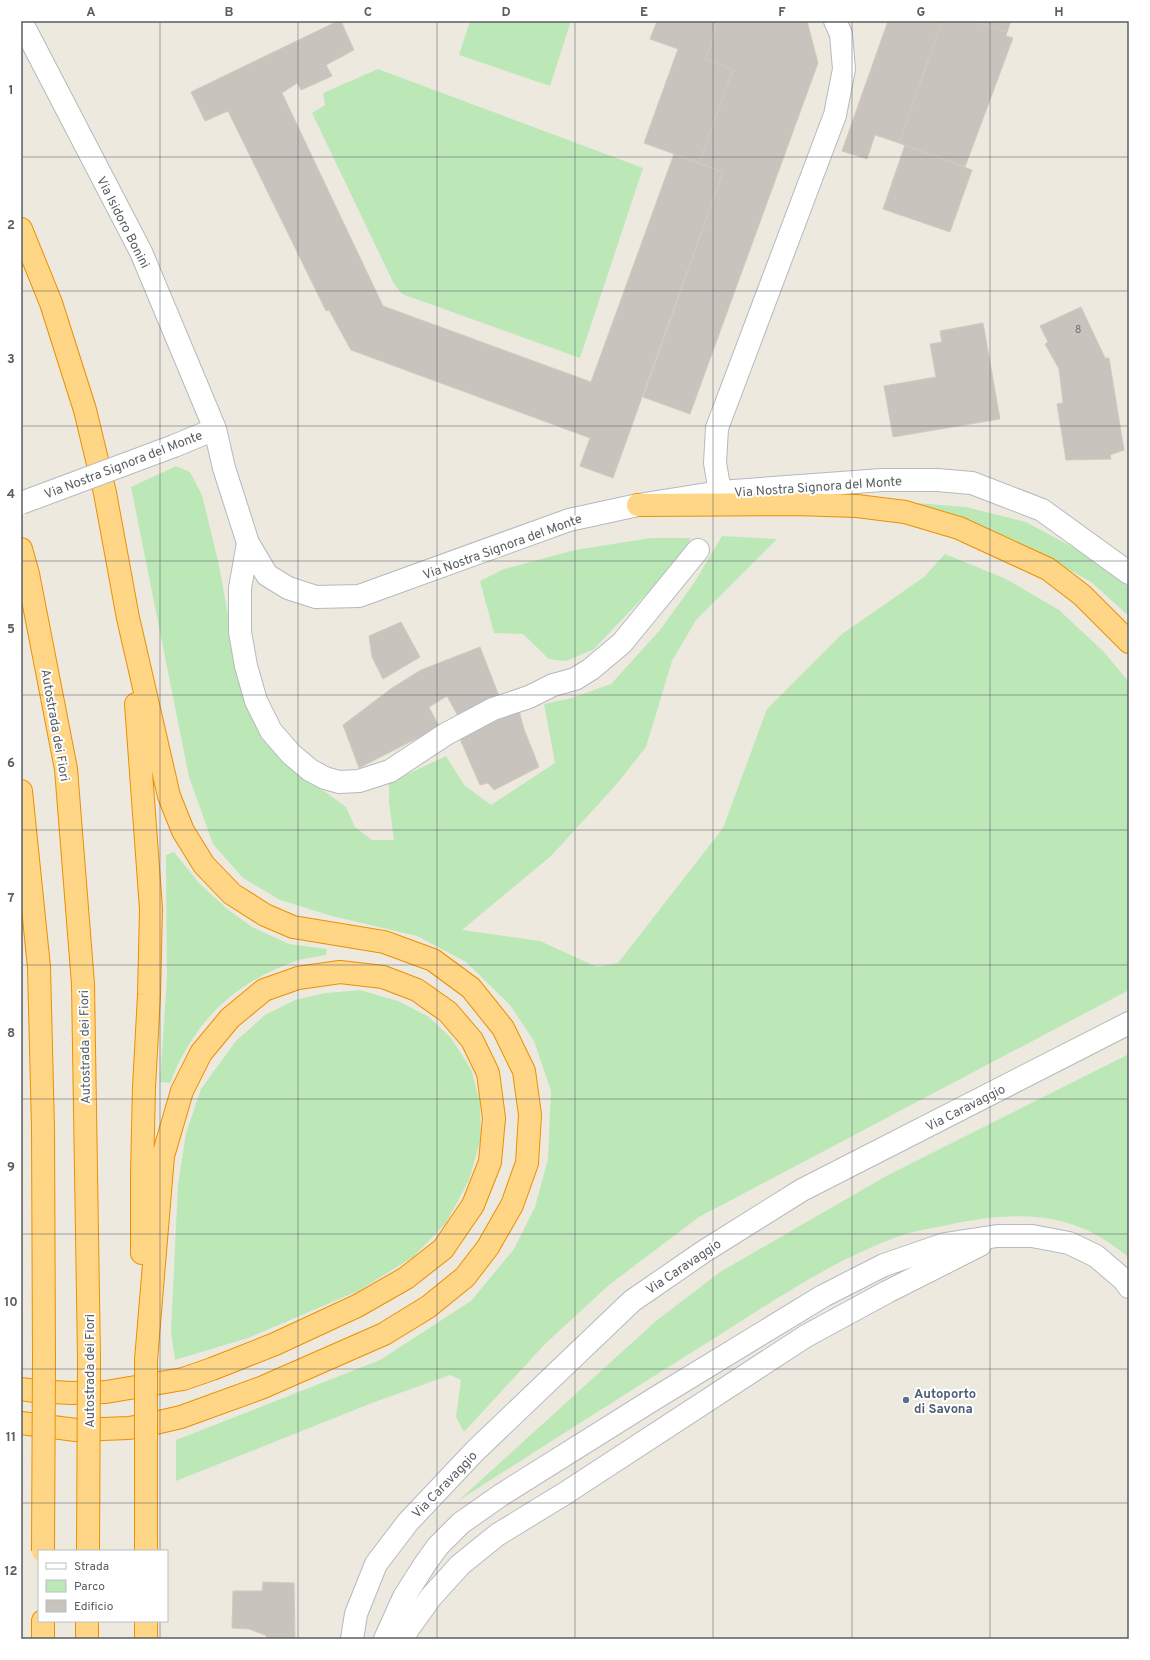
<svg xmlns="http://www.w3.org/2000/svg" width="1150" height="1660" font-family="Overpass,sans-serif">
<style>
.green{fill:#bce8b8}
.building{fill:#c8c3bc;stroke:#d3cabd}
.lines{fill:none;stroke-linecap:round;stroke-linejoin:round}
.minor-casing{stroke:#b5b9be;stroke-width:24}
.highway-casing{stroke:#ed8f00;stroke-width:24}
.minor{stroke:#fff;stroke-width:22}
.highway{stroke:#ffd685;stroke-width:22}
.minor-bridge-casing{stroke:#b5b9be;stroke-width:24;stroke-linecap:butt}
.highway-bridge-casing{stroke:#ed8f00;stroke-width:24;stroke-linecap:butt}
.minor-bridge{stroke:#fff;stroke-width:22}
.highway-bridge{stroke:#ffd685;stroke-width:22}
.grid{fill:none;stroke:#585e62;stroke-width:1;stroke-opacity:0.55}
.service-dot{fill:#5c6f8a;stroke:#fff;stroke-width:1.5}
.labels{text-anchor:middle;stroke-width:4;stroke-linejoin:round;paint-order:stroke}
.number-label{font-size:11px;fill:#747778}
.street-label{font-size:13px;fill:#585e62;stroke:#fff}
.service-label{font-size:13px;font-weight:bold;fill:#4e5e75;stroke:#fff;text-anchor:start}
.neatline{fill:none;stroke:#585e62;stroke-width:1.5}
.grid-label{font-size:13px;text-anchor:middle;font-weight:bold;fill:#585e62}
</style>
<rect width="100%" height="100%" fill="#ede9df"/>
<path class="green" d="M 470,21 L 571,21 L 550,86 L 459,55 Z
M 378,69 L 643,168 L 580,358 L 402,294 L 393,282 L 312,113 L 325,105 L 323,93 Z
M 176,466 L 190,472 L 202,495 L 219,565 L 241,689 L 263,740 L 317,786 L 346,807 L 355,827 L 372,840 L 394,840 L 389,802 L 389,783 L 446,756 L 464,785 L 491,805 L 555,763 L 544,704 L 572,698 L 611,684 L 660,630 L 694,583 L 722,536 L 777,539 L 696,620 L 672,661 L 646,747 L 615,786 L 551,856 L 462,930 L 540,941 L 597,967 L 618,963 L 723,828 L 767,709 L 842,634 L 924,577 L 945,554 L 1006,579 L 1059,610 L 1103,651 L 1129,682 L 1129,990 L 699,1217 L 609,1285 L 545,1344 L 464,1432 L 456,1417 L 461,1380 L 450,1375 L 372,1403 L 176,1481 L 176,1440 L 380,1360 L 471,1301 L 514,1249 L 535,1207 L 548,1159 L 551,1091 L 534,1041 L 510,1005 L 466,962 L 417,936 L 332,916 L 280,900 L 243,878 L 213,844 L 189,777 L 131,487 Z
M 904,502 L 966,507 L 1026,522 L 1074,548 L 1129,587 L 1129,616 L 1091,582 L 1023,544 Z
M 651,538 L 690,538 L 689,543 L 683,552 L 652,588 L 594,649 L 566,661 L 549,659 L 523,634 L 494,633 L 480,581 L 504,569 L 575,550 Z
M 174,852 L 199,883 L 226,908 L 252,927 L 289,944 L 327,949 L 326,955 C 316,957 305,958 296,961 C 233,983 194,1022 170,1083 L 160,1082 L 167,977 L 166,861 L 166,855 Z
M 360,990 L 398,1001 L 429,1017 L 451,1038 L 471,1069 L 480,1102 L 481,1138 L 469,1180 L 446,1223 L 413,1257 L 358,1291 L 248,1338 L 175,1360 L 171,1331 L 178,1185 L 186,1133 L 201,1089 L 235,1042 L 265,1015 L 295,1000 L 326,993 Z
M 1129,1054 L 1129,1258 C 1122,1251 1113,1246 1105,1240 C 1054,1208 998,1214 943,1226 C 932,1228 920,1230 909,1233 C 841,1255 781,1296 721,1334 C 633,1389 545,1445 458,1501 L 656,1321 L 720,1272 L 888,1175 Z"/>
<path class="building" d="M 338,21 L 341,21 L 354,50 L 326,65 L 332,76 L 301,90 L 297,83 L 282,93 L 383,306 L 591,382 L 674,154 L 723,172 L 613,478 L 580,466 L 590,438 L 351,350 L 329,310 L 326,311 L 228,111 L 205,121 L 191,92 Z
M 657,21 L 718,21 L 706,59 L 733,70 L 699,163 L 644,143 L 678,49 L 650,39 Z
M 718,21 L 807,21 L 818,63 L 690,414 L 643,397 L 723,172 L 699,163 L 733,70 L 706,59 Z
M 888,21 L 942,21 L 899,143 L 875,135 L 867,159 L 842,151 Z
M 942,21 L 972,21 L 1007,32 L 1006,36 L 1013,38 L 965,167 L 899,143 Z
M 972,21 L 1011,21 L 1007,32 Z
M 905,145 L 972,170 L 950,232 L 883,209 Z
M 1081,307 L 1105,358 L 1109,358 L 1124,450 L 1110,455 L 1111,459 L 1066,460 L 1057,404 L 1063,403 L 1059,369 L 1045,344 L 1048,342 L 1040,326 Z
M 983,323 L 1000,419 L 893,437 L 884,386 L 936,377 L 930,344 L 942,342 L 940,331 Z
M 401,622 L 420,657 L 383,679 L 372,657 L 369,636 Z
M 480,647 L 499,696 L 458,716 L 447,696 L 429,707 L 439,727 L 359,768 L 343,725 L 392,688 L 421,670 Z
M 519,711 L 524,729 L 539,767 L 494,790 L 488,783 L 480,785 L 459,737 Z
M 263,1582 L 294,1583 L 295,1639 L 269,1639 L 265,1635 L 249,1629 L 232,1628 L 233,1591 L 262,1591 Z"/>
<g class="lines">
<defs>
<path id="minor" d="M 21,21 L 141,252 L 215,429 L 224,468 L 248,543 L 267,575 L 288,588 L 316,597 L 359,596 L 569,520 L 638,505 L 720,492 L 882,480 L 937,480 L 972,483 L 1042,510 L 1129,573
M 174,446 L 215,429
M 720,492 L 715,463 L 717,428 L 835,115 L 844,69 L 841,34 L 835,21
M 248,543 L 240,588 L 240,632 L 246,666 L 256,701 L 271,731 L 291,754 L 310,770 L 325,778 L 339,782 L 359,781 L 390,771 L 446,734 L 493,709 L 529,697 L 553,685 L 575,679 L 591,669 L 622,643 L 698,550
M 352,1639 L 356,1614 L 376,1564 L 408,1522 L 475,1451 L 632,1301 L 703,1252 L 802,1190 L 1129,1023
M 385,1639 L 404,1597 L 425,1564 L 438,1546 L 461,1523 L 501,1495 L 654,1399 L 823,1296 L 884,1265 L 945,1244 L 997,1236 L 1032,1236 L 1069,1243 L 1096,1256 L 1124,1280 L 1129,1287
M 403,1639 L 408,1629 L 431,1597 L 460,1565 L 497,1535 L 564,1494 L 806,1336 L 887,1292 L 980,1245"/>
<path id="highway" d="M 21,229 L 51,303 L 85,410 L 105,493 L 128,618 L 169,796 L 183,831 L 204,865 L 232,894 L 265,915 L 293,927 L 384,942 L 433,960 L 471,988 L 503,1028 L 524,1071 L 530,1115 L 527,1163 L 512,1205 L 488,1247 L 465,1277 L 428,1307 L 384,1334 L 261,1388 L 181,1417 L 151,1424 L 129,1428 L 76,1430 L 21,1423
M 638,505 L 795,504 L 857,506 L 905,512 L 959,528 L 1048,569 L 1082,595 L 1129,642
M 21,549 L 28,574 L 66,769 L 83,984 L 89,1359
M 136,704 L 151,909 L 149,995 L 144,1087 L 142,1175 L 142,1253
M 21,791 L 39,967 L 43,1128 L 44,1358
M 21,1389 L 35,1391 L 71,1393 L 106,1392 L 183,1379 L 212,1369 L 275,1344 L 357,1306 L 406,1278 L 443,1249 L 473,1205 L 490,1162 L 494,1118 L 488,1073 L 472,1040 L 448,1012 L 417,990 L 383,977 L 340,972 L 298,978 L 264,990 L 230,1018 L 201,1053 L 182,1091 L 163,1156 L 146,1360
M 146,1621 L 146,1639
M 43,1639 L 43,1621
M 87,1639 L 87,1621"/>
</defs>
<use href="#minor" class="minor-casing"/>
<use href="#highway" class="highway-casing"/>
<use href="#minor" class="minor"/>
<use href="#highway" class="highway"/>
<defs>
<path id="minor-bridge" d="M 21,503 L 174,446"/>
<path id="highway-bridge" d="M 146,1360 L 146,1551
M 43,1551 L 44,1358
M 88,1551 L 89,1359"/>
</defs>
<use href="#minor-bridge" class="minor-bridge-casing"/>
<use href="#highway-bridge" class="highway-bridge-casing"/>
<use href="#minor-bridge" class="minor-bridge"/>
<use href="#highway-bridge" class="highway-bridge"/>
</g>
<path class="grid" d="M 160,21 L 160,1551M 298,21 L 298,1639M 437,21 L 437,1639M 575,21 L 575,1639M 713,21 L 713,1639M 852,21 L 852,1639M 990,21 L 990,1639M 21,157 L 1129,157M 21,291 L 1129,291M 21,426 L 1129,426M 21,561 L 1129,561M 21,695 L 1129,695M 21,830 L 1129,830M 21,965 L 1129,965M 21,1099 L 1129,1099M 21,1234 L 1129,1234M 21,1369 L 1129,1369M 21,1503 L 1129,1503M 160,1621 L 160,1639"/>
<circle class="service-dot" cx="906" cy="1400" r="4"/>
<g class="labels">
<g class="number-label">
<text x="1078" y="333">8</text>
</g>
<g class="street-label">
<text transform="translate(124 222) rotate(63)" y="5">Via Isidoro Bonini</text>
<text transform="translate(123 464) rotate(-21)" y="5">Via Nostra Signora del Monte</text>
<text transform="translate(818 486) rotate(-4)" y="5">Via Nostra Signora del Monte</text>
<text transform="translate(502 546) rotate(-20)" y="5">Via Nostra Signora del Monte</text>
<text transform="translate(56 725) rotate(80)" y="5">Autostrada dei Fiori</text>
<text transform="translate(84 1047) rotate(-91)" y="5">Autostrada dei Fiori</text>
<text transform="translate(965 1107) rotate(-27)" y="5">Via Caravaggio</text>
<text transform="translate(683 1266) rotate(-34)" y="5">Via Caravaggio</text>
<text transform="translate(89 1371) rotate(-90)" y="5">Autostrada dei Fiori</text>
<text transform="translate(444 1484) rotate(-46)" y="5">Via Caravaggio</text>
</g>
<g class="service-label">
<text x="914" y="1398">Autoporto<tspan x="914" dy="15">di Savona</tspan></text>
</g>
</g>
<rect width="1150" height="1660" fill="none" stroke="#ffffff" stroke-width="44"/>
<rect x="38" y="1550" width="130" height="72" fill="#ffffff" stroke="#bcbfc0"/>
<rect x="46" y="1563" width="20" height="6" fill="#ffffff" stroke="#bcbfc0"/>
<text x="74" y="1570" font-size="12" fill="#585e62">Strada</text>
<rect x="46" y="1580" width="20" height="12" fill="#bce8b8" stroke="#bcbfc0"/>
<text x="74" y="1590" font-size="12" fill="#585e62">Parco</text>
<rect x="46" y="1600" width="20" height="12" fill="#c8c3bc" stroke="#bcbfc0"/>
<text x="74" y="1610" font-size="12" fill="#585e62">Edificio</text>
<rect x="22" y="22" width="1106" height="1616" class="neatline"/>
<g class="grid-label">
<text x="91" y="16">A</text>
<text x="229" y="16">B</text>
<text x="368" y="16">C</text>
<text x="506" y="16">D</text>
<text x="644" y="16">E</text>
<text x="782" y="16">F</text>
<text x="921" y="16">G</text>
<text x="1059" y="16">H</text>
<text x="11" y="94">1</text>
<text x="11" y="229">2</text>
<text x="11" y="363">3</text>
<text x="11" y="498">4</text>
<text x="11" y="633">5</text>
<text x="11" y="767">6</text>
<text x="11" y="902">7</text>
<text x="11" y="1037">8</text>
<text x="11" y="1171">9</text>
<text x="11" y="1306">10</text>
<text x="11" y="1441">11</text>
<text x="11" y="1575">12</text>
</g>
</svg>
